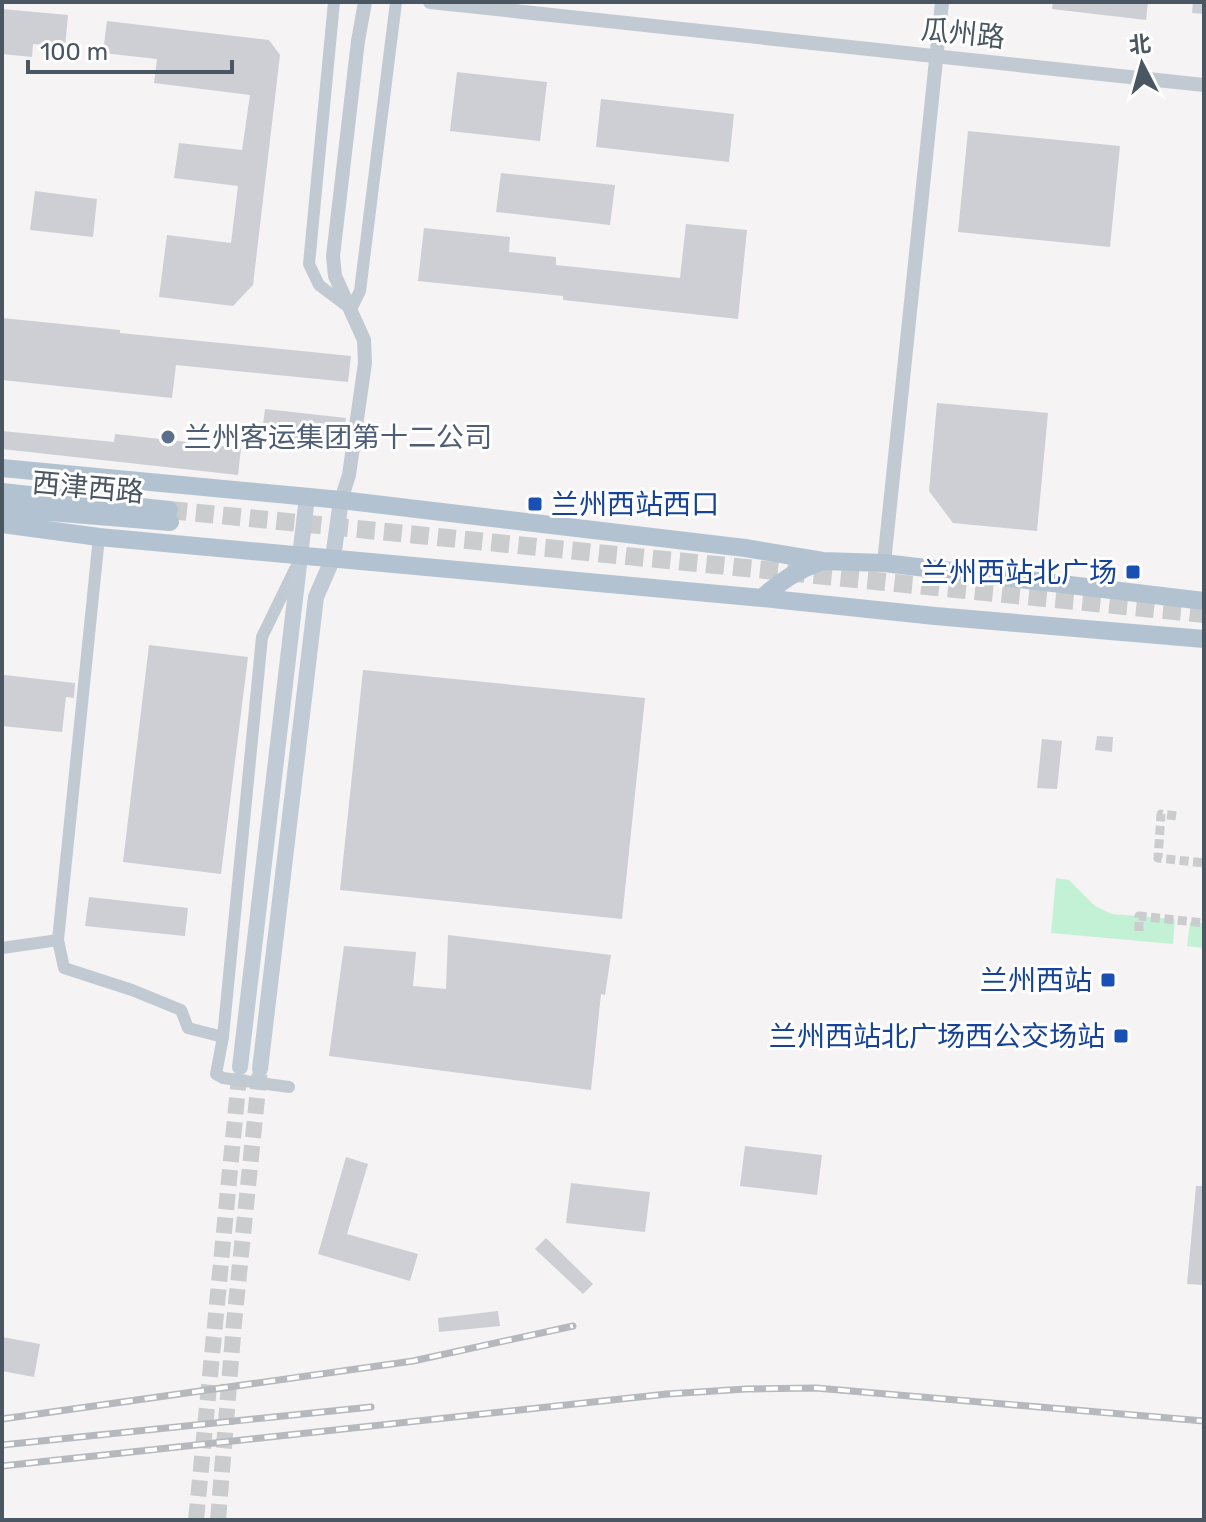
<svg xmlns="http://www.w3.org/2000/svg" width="1206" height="1522" font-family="Rubik,'Noto Sans SC',sans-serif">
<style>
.green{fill:#c3f1d5}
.building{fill:#cdcfd5}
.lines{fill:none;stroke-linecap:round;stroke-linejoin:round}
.pedestrian-tunnel{stroke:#caccce;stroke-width:9;stroke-dasharray:9 4.5;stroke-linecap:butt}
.secondary-tunnel{stroke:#caccce;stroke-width:16;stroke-dasharray:16 8;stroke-linecap:butt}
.primary-tunnel{stroke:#caccce;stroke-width:18;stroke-dasharray:18 9;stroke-linecap:butt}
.minor{stroke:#c1cad2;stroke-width:12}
.tertiary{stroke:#c1cad2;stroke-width:14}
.secondary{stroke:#c1cbd6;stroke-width:16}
.primary{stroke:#b3c2d1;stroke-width:18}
.rail-casing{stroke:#b5b8bd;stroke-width:7}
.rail{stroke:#fff;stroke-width:4;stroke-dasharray:12;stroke-linecap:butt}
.service-dot{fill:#5c6f8a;stroke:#fff;stroke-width:3}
.transit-dot{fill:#1a4fb4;stroke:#fff;stroke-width:3}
.labels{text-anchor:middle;stroke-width:6;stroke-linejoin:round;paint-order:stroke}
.street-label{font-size:28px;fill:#4a5661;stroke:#fff}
.service-label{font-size:28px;fill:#4e5e75;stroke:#fff;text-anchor:start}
.transit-label{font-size:28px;fill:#164399;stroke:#fff;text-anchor:end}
</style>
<rect width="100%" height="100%" fill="#f5f3f3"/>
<path class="green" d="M 1056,878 L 1069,880 L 1095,906 L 1112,914 L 1175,919 L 1173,944 L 1051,933 Z
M 1190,922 L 1204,923 L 1204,948 L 1187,946 Z"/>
<path class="building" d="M 1053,2 L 1148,2 L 1146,20 L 1052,9 Z
M 1193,2 L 1204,2 L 1204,14 L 1192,13 Z
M 2,9 L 68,15 L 65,47 L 33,44 L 32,57 L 2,54 Z
M 107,21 L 269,40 L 280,55 L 253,285 L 233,306 L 159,297 L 167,235 L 231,243 L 238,186 L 174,178 L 179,143 L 242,150 L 250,95 L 154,83 L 157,59 L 103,53 Z
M 457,72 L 547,82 L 540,141 L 450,131 Z
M 601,99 L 734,114 L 729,162 L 596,147 Z
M 968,131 L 1120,146 L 1110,247 L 958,232 Z
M 501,173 L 615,185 L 610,225 L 496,212 Z
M 35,191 L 97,199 L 93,237 L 30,230 Z
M 686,224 L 747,230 L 738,319 L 563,300 L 563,296 L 418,281 L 424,228 L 510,237 L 509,252 L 556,257 L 556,265 L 680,278 Z
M 2,318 L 120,330 L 120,333 L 351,356 L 348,382 L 176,365 L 172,398 L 2,380 Z
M 937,403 L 1048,413 L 1037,531 L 953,523 L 929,491 Z
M 265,409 L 346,418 L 343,445 L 267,437 L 268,426 L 263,425 Z
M 2,431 L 114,442 L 115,434 L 241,448 L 238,475 L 2,449 Z
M 149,645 L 248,657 L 221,874 L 123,862 Z
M 363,670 L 645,698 L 622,919 L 340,890 Z
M 4,675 L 75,683 L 74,698 L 66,697 L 62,732 L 2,726 Z
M 1097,736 L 1113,737 L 1112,752 L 1095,750 Z
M 1042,739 L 1062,741 L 1057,789 L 1037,788 Z
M 89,897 L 188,908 L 185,936 L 85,926 Z
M 448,935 L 611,955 L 605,995 L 601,994 L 591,1090 L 329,1056 L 344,946 L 416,952 L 413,986 L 446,989 Z
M 745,1146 L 822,1155 L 817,1195 L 740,1186 Z
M 346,1157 L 368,1164 L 347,1234 L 418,1254 L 410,1281 L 318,1254 Z
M 571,1183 L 650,1192 L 645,1232 L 566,1223 Z
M 1196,1186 L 1204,1186 L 1204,1285 L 1187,1284 Z
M 546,1238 L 593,1284 L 583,1294 L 535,1249 Z
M 498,1311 L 500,1326 L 439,1332 L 438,1318 Z
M 2,1337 L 40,1344 L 34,1377 L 2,1371 Z"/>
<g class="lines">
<path class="pedestrian-tunnel" d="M 1176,816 L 1161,814 L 1158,858 L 1204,863
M 1139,931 L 1139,916 L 1204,923"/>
<path class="secondary-tunnel" d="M 196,1520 L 240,1067
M 218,1520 L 234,1323 L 260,1069"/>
<path class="primary-tunnel" d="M 169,510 L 1204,614"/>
<path class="minor" d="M 334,2 L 309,264 L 319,285 L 351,309 L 360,291 L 396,2
M 99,537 L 58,940 L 64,968 L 132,990 L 181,1010 L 188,1028 L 223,1037
M 2,948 L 58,940
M 289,1087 L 223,1078 L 216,1074 L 223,1037 L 262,637 L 295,569"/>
<path class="tertiary" d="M 430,2 L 1204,85
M 341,500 L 349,475 L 365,363 L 364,340 L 335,276 L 333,256 L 358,41 L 365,2
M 884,563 L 942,2"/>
<path class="secondary" d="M 240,1067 L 307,497
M 260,1069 L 316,597 L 333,558 L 341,500"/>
<path class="primary" d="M 2,468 L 341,500 L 745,548 L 823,561 L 884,563 L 1204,601
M 2,492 L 169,510
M 2,508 L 170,522
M 2,524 L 99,537 L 762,598 L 935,616 L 1204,639
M 762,598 C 779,582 797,570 820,562"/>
<defs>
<path id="rail" d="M 2,1419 L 413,1361 L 573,1326
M 2,1445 L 371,1407
M 2,1466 L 667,1394 L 746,1389 L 816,1388 L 1204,1421"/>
</defs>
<use href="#rail" class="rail-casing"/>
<use href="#rail" class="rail"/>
</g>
<circle class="service-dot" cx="168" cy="437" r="8"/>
<g class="transit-dot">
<rect x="527" y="496" width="16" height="16" rx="4"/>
<rect x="1125" y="564" width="16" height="16" rx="4"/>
<rect x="1100" y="972" width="16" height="16" rx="4"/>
<rect x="1113" y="1028" width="16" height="16" rx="4"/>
</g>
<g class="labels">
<g class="street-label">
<text transform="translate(963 33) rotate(6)" y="10">瓜州路</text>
<text transform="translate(88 487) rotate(5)" y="10">西津西路</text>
</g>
<g class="service-label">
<text x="184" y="447">兰州客运集团第十二公司</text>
</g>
<g class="transit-label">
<text x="551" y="514" text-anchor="start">兰州西站西口</text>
<text x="1117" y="582">兰州西站北广场</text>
<text x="1092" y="990">兰州西站</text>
<text x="1105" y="1046">兰州西站北广场西公交场站</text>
</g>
</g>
<rect width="1206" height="1522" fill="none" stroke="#4a5661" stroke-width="8"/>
<g transform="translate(1142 64) rotate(354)" stroke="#ffffff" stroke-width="6" paint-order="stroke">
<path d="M0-6L14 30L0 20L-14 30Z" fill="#4a5661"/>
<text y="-12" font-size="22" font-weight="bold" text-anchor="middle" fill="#4a5661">北</text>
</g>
<path d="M28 60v12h204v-12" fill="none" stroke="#4a5661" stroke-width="4"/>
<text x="40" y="60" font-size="24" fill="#4a5661" stroke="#ffffff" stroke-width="6" paint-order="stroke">100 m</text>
</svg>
